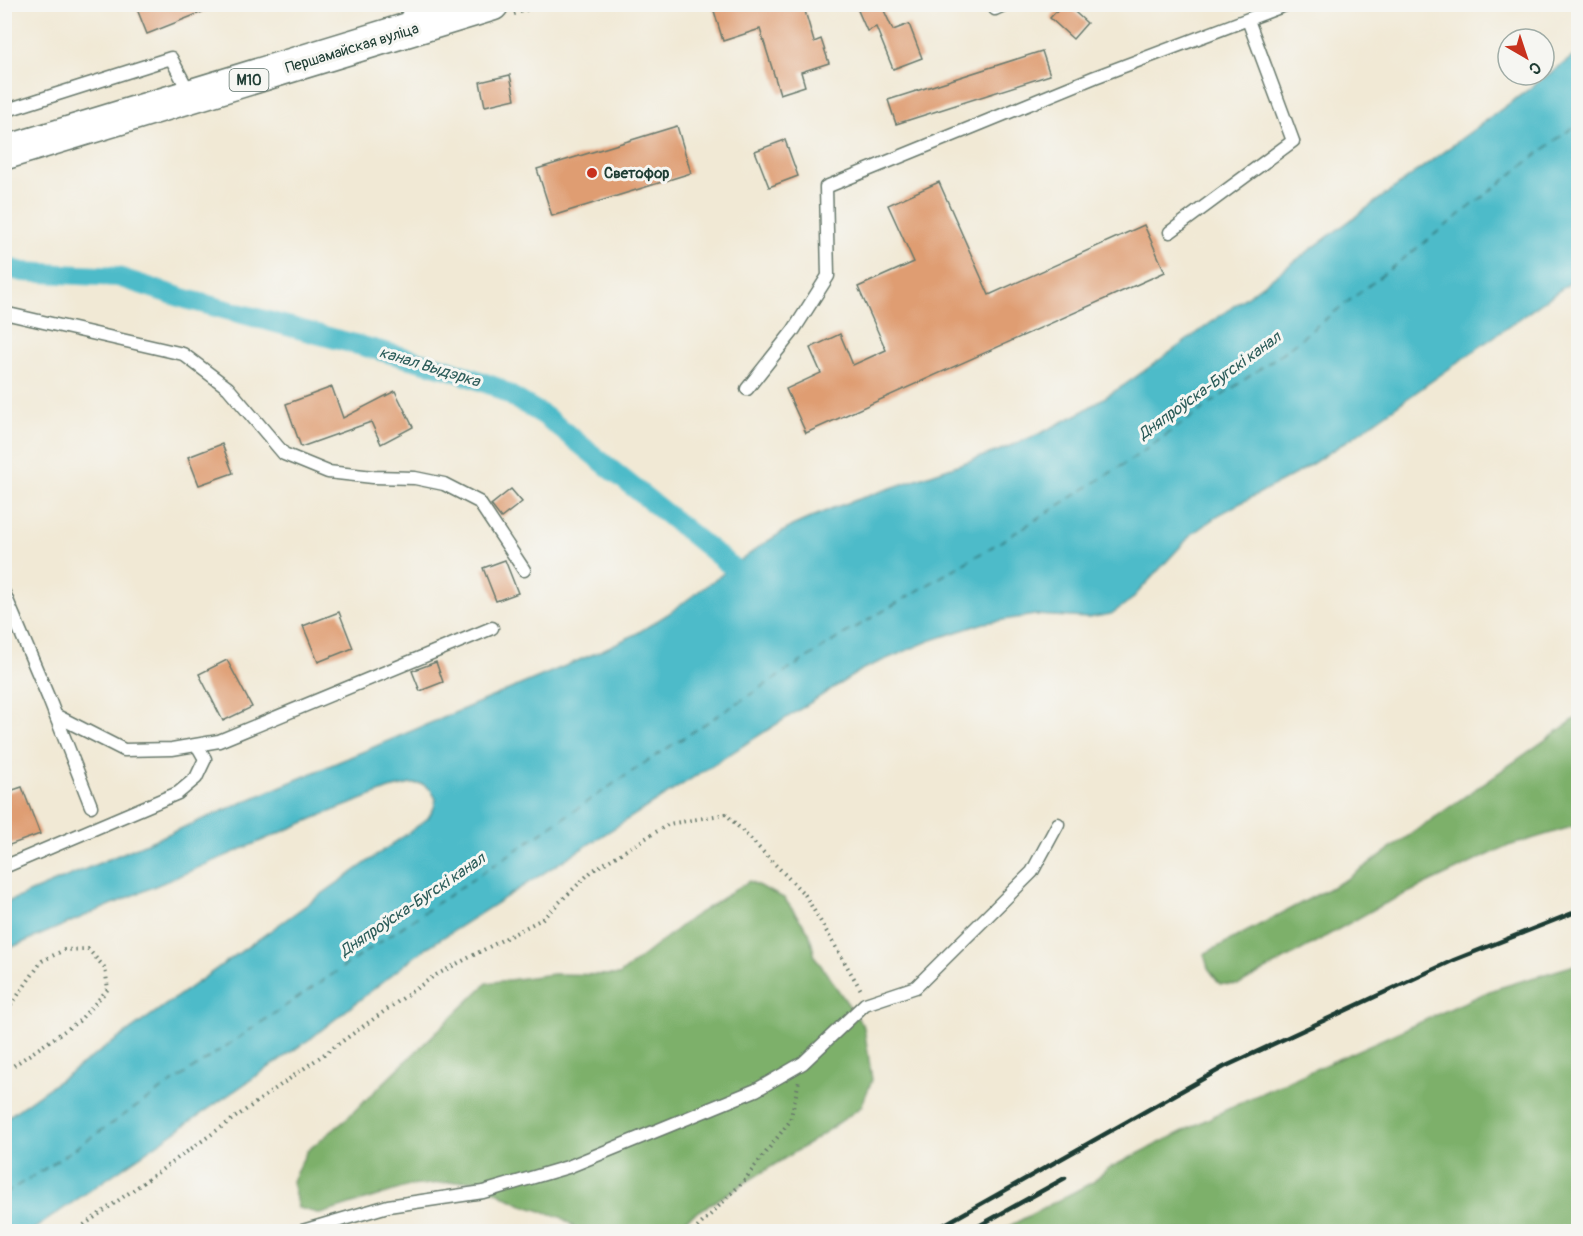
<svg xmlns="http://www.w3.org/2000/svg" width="1583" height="1236" font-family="Pangolin,sans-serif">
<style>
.forest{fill:#7db06b;stroke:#4e7650;stroke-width:1.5}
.water{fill:#4ebbc9;stroke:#367c7e;stroke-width:1.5}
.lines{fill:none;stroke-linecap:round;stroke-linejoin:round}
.canal{stroke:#4ebbc9;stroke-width:20}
.ferry{stroke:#2b5c59;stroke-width:1.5;stroke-dasharray:8 6;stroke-linecap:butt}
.building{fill:#df9d72}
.lane-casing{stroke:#68796c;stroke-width:15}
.street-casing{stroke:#68796c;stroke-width:26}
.primary-casing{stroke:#68796c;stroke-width:36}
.path{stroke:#68796c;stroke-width:4;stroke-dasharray:1.5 4.5;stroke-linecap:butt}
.lane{stroke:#fff;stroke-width:12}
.street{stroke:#fff;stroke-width:22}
.primary{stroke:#fff;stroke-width:33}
.rail{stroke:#1f3d34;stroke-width:4.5}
.poi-dot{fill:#c8321e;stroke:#f6f6f2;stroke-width:2}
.labels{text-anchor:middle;stroke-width:6;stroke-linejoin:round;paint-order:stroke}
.shield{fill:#f6f6f2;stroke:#60746d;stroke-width:1.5}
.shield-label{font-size:14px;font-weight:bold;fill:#1f3d34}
.street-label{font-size:15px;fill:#1f3d34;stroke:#f6f6f2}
.poi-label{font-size:15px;font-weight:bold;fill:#1f3d34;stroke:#f6f6f2;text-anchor:start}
.water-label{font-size:16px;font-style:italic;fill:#2b5c59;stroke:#f6f6f2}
</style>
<rect width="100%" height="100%" fill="#f6f6f2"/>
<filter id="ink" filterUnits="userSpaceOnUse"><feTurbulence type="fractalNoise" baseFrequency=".0167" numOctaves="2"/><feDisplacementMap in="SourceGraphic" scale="12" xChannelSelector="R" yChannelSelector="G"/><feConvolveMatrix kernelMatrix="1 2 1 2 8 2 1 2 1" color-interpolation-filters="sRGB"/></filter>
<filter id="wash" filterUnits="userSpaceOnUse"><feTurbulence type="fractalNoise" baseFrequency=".008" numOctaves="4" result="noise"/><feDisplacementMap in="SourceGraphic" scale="24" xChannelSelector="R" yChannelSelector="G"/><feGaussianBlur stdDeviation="1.35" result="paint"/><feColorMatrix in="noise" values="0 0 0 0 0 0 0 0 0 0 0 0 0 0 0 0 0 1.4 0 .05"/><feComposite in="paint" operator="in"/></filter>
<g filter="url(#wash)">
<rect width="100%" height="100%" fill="#f1e9d5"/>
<path class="forest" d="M 1578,717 L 1578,825 L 1505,847 L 1378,907 L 1239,985 L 1220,984 L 1208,968 L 1204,954 L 1347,879 Z
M 749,881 L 784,898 L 809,932 L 815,957 L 864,1027 L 872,1080 L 861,1107 L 811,1142 L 667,1231 L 574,1231 L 574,1227 L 561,1217 L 522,1205 L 474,1180 L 409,1186 L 321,1214 L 298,1208 L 292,1181 L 307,1151 L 343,1122 L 487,983 L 553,974 L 619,975 L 691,918 Z
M 1578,964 L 1578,1231 L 1000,1231 L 1093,1182 L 1107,1169 L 1244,1101 L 1492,990 Z"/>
<path class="water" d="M 1578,53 L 1578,277 L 1353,437 L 1301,471 L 1220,514 L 1192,534 L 1131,600 L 1111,614 L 1088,618 L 1035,615 L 984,623 L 929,641 L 863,669 L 423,950 L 310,1039 L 31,1231 L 5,1231 L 5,1119 L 415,828 L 428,818 L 434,808 L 436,799 L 431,790 L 422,784 L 411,784 L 389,789 L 317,817 L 5,950 L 5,903 L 596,653 L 636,634 L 668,614 L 763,544 L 792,526 L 833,508 L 998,451 L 1039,434 L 1080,413 L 1123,386 L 1197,333 Z"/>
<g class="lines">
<path class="canal" d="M 4,267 L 23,272 L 118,277 L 186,299 L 448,369 L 496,387 L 545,416 L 752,583"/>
<path class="ferry" d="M 4,1194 L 46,1168 L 649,760 L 841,636 L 1007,538 L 1132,459 L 1278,356 L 1578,123"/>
</g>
<g id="blocks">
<path class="building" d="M 135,4 L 219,4 L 220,5 L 147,34 Z
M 712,4 L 803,4 L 814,42 L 821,39 L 829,63 L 801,72 L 805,86 L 780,94 L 760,29 L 723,41 Z
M 865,4 L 881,4 L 893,30 L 909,24 L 922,58 L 893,69 L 876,27 L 867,31 L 857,8 Z
M 1063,4 L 1066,4 L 1087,23 L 1073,39 L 1050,18 Z
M 1042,51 L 1050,75 L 896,124 L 888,100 Z
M 510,75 L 515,99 L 485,106 L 480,82 Z
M 677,126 L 691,173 L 552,216 L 537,169 Z
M 785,140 L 798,176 L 769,187 L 755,151 Z
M 939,182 L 989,295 L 1144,225 L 1165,272 L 806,433 L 786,389 L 821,373 L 810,348 L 840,334 L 853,365 L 886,350 L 858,287 L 914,262 L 888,205 Z
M 332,387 L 343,418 L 395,391 L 413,427 L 381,444 L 371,422 L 301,447 L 286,404 Z
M 222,444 L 233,473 L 199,485 L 188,457 Z
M 511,489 L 522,502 L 501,518 L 491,505 Z
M 505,560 L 518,593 L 496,601 L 483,568 Z
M 339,612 L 353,648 L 318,662 L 303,626 Z
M 227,660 L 252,707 L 223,721 L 199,674 Z
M 436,662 L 443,682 L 420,691 L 412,671 Z
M 22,787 L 40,834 L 4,847 L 4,793 Z"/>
</g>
</g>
<g filter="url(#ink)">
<use href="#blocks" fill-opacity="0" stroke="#68796c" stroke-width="1.5"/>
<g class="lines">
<defs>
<path id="lane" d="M 993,4 L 995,9 L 1006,4
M 4,111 L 171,58 L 191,96
M 1170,232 L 1293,141 L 1248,20
M 4,313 L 183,354 L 228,388 L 284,454 L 328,472 L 373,477 L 415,478 L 444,484 L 479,502 L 524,570
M 747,389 L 793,331 L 828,276 L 826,187 L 1095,77 L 1288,4
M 4,593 L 49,699 L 91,806
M 55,715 L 124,750 L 172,749 L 219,741 L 492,628
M 4,867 L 178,793 L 196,778 L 205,759 L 197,745
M 299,1232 L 388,1206 L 483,1192 L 568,1167 L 756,1090 L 803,1063 L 865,1004 L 916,987 L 1032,872 L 1058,824"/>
<path id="street" d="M 411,4 L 419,28"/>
<path id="primary" d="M 4,153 L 492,4"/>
</defs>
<use href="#lane" class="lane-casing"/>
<use href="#street" class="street-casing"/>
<use href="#primary" class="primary-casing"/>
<path class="path" d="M 514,14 L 545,4
M 4,1015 L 42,961 L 64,950 L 88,949 L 105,968 L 108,989 L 79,1021 L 4,1072
M 74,1232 L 434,976 L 542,919 L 592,871 L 669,824 L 726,814 L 805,895 L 861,990
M 693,1232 L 743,1182 L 790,1121 L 799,1081"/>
<use href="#lane" class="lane"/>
<use href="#street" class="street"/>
<use href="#primary" class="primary"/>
<path class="rail" d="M 931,1232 L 1224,1067 L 1454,960 L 1578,911
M 968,1232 L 1065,1178"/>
</g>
</g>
<circle class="poi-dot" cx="592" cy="173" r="6"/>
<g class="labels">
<rect class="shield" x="229.5" y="69" width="39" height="22" rx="4.5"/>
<g class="shield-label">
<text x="249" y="85">М10</text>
</g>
<g class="street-label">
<text transform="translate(352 48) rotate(-17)" y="5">Першамайская вуліца</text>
</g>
<g class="poi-label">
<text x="604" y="178">Светофор</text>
</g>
<g class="water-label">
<text transform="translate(430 366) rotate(17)" y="6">канал Выдэрка</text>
<text transform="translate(1209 385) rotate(-36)" y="6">Дняпроўска-Бугскі канал</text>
<text transform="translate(412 904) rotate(-34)" y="6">Дняпроўска-Бугскі канал</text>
</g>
</g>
<rect width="1583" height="1236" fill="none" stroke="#f6f6f2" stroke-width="24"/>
<g transform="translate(1526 57) rotate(141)"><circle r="28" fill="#f6f6f2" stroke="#a0aca6" stroke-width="1.5"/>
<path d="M0-4.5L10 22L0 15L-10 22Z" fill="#c8321e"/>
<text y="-9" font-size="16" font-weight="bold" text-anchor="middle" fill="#1f3d34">С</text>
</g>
</svg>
